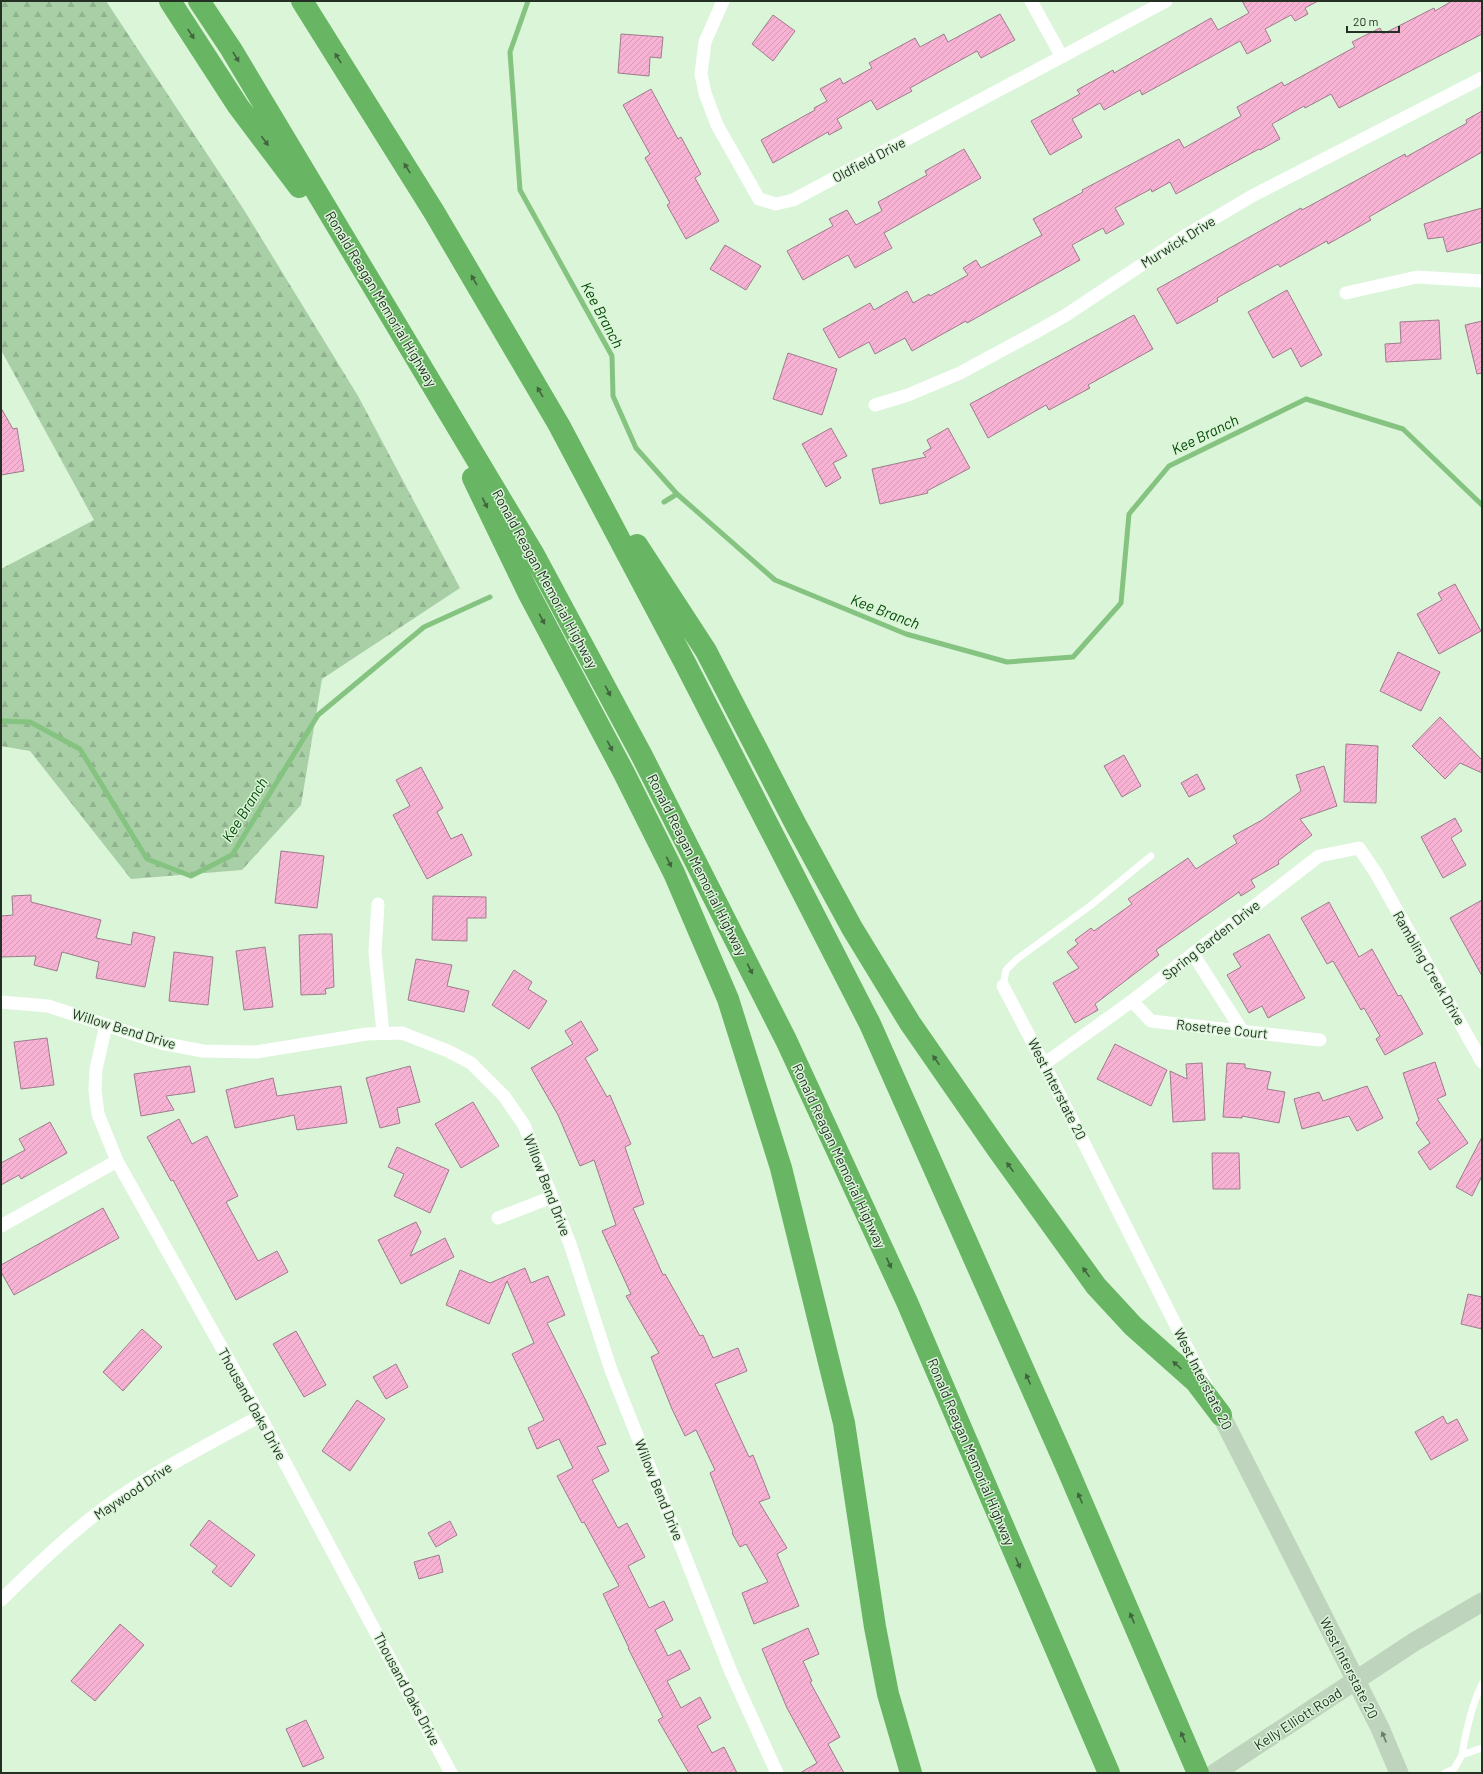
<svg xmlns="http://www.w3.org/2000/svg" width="1483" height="1774" font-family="Barlow,sans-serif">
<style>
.forest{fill:url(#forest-firs)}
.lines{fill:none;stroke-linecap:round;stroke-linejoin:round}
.stream{stroke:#85c380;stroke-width:5}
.building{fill:url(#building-hatch);stroke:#9e7c8c}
.lane{stroke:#fff;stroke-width:7}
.street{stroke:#fff;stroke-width:13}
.secondary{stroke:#bed4bc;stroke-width:19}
.highway{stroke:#68b563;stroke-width:22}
.oneway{fill:#40653e}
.oneway2{fill:#6a7a69}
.labels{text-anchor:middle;stroke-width:3;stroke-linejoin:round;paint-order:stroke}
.street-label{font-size:14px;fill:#253025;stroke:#daf5d8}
.water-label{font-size:15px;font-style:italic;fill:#014703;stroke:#daf5d8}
</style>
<defs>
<pattern id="forest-firs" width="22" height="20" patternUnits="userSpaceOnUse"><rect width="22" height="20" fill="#a8cfa5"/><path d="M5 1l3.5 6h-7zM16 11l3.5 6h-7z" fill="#90b28e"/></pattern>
<pattern id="building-hatch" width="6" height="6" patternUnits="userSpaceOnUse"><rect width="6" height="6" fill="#f8b2d4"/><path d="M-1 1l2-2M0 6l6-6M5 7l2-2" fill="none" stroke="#d499b6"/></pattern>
</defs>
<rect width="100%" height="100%" fill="#daf5d8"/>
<path class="forest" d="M 1,1 L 106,1 L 244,210 L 358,396 L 460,588 L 322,679 L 301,805 L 242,870 L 131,879 L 30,751 L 1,746 L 1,569 L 94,520 L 1,350 Z"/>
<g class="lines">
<path class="stream" d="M 528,1 L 510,52 L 520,190 L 612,356 L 613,396 L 636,448 L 677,494 L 775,580 L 906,634 L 1007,662 L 1073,657 L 1121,603 L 1129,514 L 1169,466 L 1306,399 L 1403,429 L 1482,505
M 664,502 L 677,494
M 1,721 L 30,722 L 80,749 L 147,859 L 191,876 L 232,855 L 318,715 L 424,627 L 490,597"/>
</g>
<path class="building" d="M 1242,1 L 1318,1 L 1305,8 L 1308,14 L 1295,21 L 1291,15 L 1265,29 L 1271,41 L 1247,54 L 1240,41 L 1142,95 L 1140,90 L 1104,110 L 1100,103 L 1072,119 L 1082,137 L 1050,155 L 1031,121 L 1080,94 L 1077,90 L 1113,70 L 1114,73 L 1211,18 L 1218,30 L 1249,13 Z
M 1452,1 L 1482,1 L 1482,34 L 1339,108 L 1331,94 L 1305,108 L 1304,106 L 1272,124 L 1280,139 L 1260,150 L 1259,149 L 1176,194 L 1170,182 L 1152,192 L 1151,189 L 1115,208 L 1124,224 L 1106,234 L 1103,228 L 1072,245 L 1080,260 L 967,323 L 966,321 L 912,351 L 905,338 L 875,354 L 869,342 L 839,358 L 823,329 L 870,303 L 874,310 L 907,291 L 913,303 L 929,294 L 930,296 L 968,275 L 963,268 L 976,260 L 981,268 L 1042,235 L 1033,219 L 1083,192 L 1082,190 L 1179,139 L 1184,148 L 1241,116 L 1237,107 L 1282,82 L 1284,86 L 1355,47 L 1352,42 L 1380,28 L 1383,34 L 1434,8 L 1435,11 Z
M 1000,14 L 1015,40 L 981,58 L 977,51 L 910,88 L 912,91 L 877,110 L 871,100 L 837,119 L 842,128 L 829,135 L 828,132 L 773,163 L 761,140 L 815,110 L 814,108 L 827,101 L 820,89 L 840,78 L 843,84 L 872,68 L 869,63 L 915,38 L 920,47 L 944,34 L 948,42 Z
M 773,15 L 795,31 L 773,61 L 752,44 Z
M 621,34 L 663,37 L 661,58 L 650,57 L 649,76 L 618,73 Z
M 651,89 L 678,139 L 681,137 L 701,174 L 695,178 L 719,221 L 686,239 L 667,205 L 670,203 L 645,158 L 650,154 L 623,105 Z
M 1482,111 L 1482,152 L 1369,217 L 1371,220 L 1328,244 L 1327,241 L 1280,267 L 1278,264 L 1217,298 L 1218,301 L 1177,324 L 1157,289 L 1301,208 L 1302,210 L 1405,154 L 1406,157 L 1467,123 L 1466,120 Z
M 964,149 L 981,178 L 884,233 L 892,248 L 855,268 L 848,255 L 803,280 L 787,251 L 833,226 L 829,219 L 847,210 L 856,225 L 882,211 L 878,202 L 927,175 L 925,171 Z
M 1482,208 L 1482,242 L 1447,252 L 1443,237 L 1428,239 L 1424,224 Z
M 725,245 L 761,266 L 746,290 L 710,269 Z
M 1287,290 L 1322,355 L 1301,367 L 1291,348 L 1273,358 L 1248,312 Z
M 1134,315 L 1153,349 L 1088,385 L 1090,388 L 1049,410 L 1046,405 L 988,438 L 970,404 Z
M 1439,320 L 1441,359 L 1386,362 L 1385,344 L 1401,343 L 1400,322 Z
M 1482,321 L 1482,373 L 1477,374 L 1465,325 Z
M 788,353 L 837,369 L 822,415 L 773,399 Z
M 1,408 L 13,429 L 17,428 L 24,471 L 1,475 Z
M 831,428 L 847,456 L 833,463 L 841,478 L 826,487 L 802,444 Z
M 948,428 L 970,468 L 927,491 L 928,493 L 880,504 L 872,469 L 926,457 L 923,453 L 931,448 L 927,440 Z
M 1455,584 L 1481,631 L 1439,654 L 1417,614 L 1442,600 L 1438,593 Z
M 1398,652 L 1440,672 L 1421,711 L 1380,691 Z
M 1440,717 L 1482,760 L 1482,773 L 1460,763 L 1445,779 L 1412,746 Z
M 1346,744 L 1378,746 L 1376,803 L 1344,802 Z
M 1124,755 L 1141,786 L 1122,797 L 1104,766 Z
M 1324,766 L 1337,806 L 1300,819 L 1312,835 L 1278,861 L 1279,864 L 1251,880 L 1255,887 L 1241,896 L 1239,892 L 1156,950 L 1159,955 L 1095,1004 L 1098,1010 L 1075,1023 L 1053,983 L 1079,968 L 1067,952 L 1078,944 L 1075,940 L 1091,928 L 1094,931 L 1132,904 L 1128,899 L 1188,858 L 1196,869 L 1237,843 L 1233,836 L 1262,820 L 1301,791 L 1296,775 Z
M 421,767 L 443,808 L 437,812 L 451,839 L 462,834 L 472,855 L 427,879 L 393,815 L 410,806 L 396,780 Z
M 1197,774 L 1205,789 L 1189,797 L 1181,783 Z
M 1455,818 L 1462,831 L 1451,838 L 1466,865 L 1443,878 L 1421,837 Z
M 281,851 L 324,856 L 317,908 L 275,903 Z
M 31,895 L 31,902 L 101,920 L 96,938 L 131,945 L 133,932 L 155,937 L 145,987 L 96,978 L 99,962 L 62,952 L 57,971 L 34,965 L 36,956 L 1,957 L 1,916 L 13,915 L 12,896 Z
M 433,896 L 486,897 L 486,918 L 467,918 L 467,941 L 432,940 Z
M 1482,900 L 1482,976 L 1450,918 Z
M 1329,902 L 1359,957 L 1372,949 L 1398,996 L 1401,995 L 1423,1034 L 1385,1055 L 1376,1039 L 1380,1036 L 1364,1008 L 1361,1010 L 1333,961 L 1327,964 L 1301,918 Z
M 321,934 L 332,934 L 334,987 L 325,989 L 326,994 L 301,995 L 299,935 Z
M 1269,934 L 1305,998 L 1268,1018 L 1262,1006 L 1249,1013 L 1227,975 L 1241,967 L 1233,954 Z
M 265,947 L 273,1007 L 244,1010 L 236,951 Z
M 174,952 L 213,957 L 208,1005 L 169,1001 Z
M 416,959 L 452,965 L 447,986 L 469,991 L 464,1012 L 408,1000 Z
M 514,970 L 532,982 L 528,989 L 547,1001 L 529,1029 L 492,1005 Z
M 581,1021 L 598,1050 L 585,1058 L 607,1097 L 610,1095 L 631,1144 L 625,1147 L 644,1204 L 633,1208 L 663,1275 L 665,1274 L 700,1336 L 703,1335 L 713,1358 L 738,1348 L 747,1371 L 715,1384 L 749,1457 L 753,1455 L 770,1498 L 759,1502 L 787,1548 L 777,1554 L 799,1606 L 754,1624 L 742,1593 L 768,1582 L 746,1544 L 740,1547 L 732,1533 L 733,1532 L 710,1473 L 715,1470 L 696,1430 L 685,1436 L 672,1409 L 651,1357 L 659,1353 L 626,1296 L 631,1294 L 602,1231 L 616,1225 L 594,1160 L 580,1166 L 558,1115 L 531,1068 L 573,1044 L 565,1031 Z
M 47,1038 L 54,1085 L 21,1089 L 14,1042 Z
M 1115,1044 L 1167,1070 L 1151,1106 L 1097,1079 Z
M 1435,1062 L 1446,1095 L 1437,1099 L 1468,1143 L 1430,1170 L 1418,1152 L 1430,1143 L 1416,1123 L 1419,1120 L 1403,1073 Z
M 1202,1063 L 1205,1120 L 1173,1122 L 1170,1071 L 1187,1079 L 1186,1064 Z
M 1227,1063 L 1245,1064 L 1245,1068 L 1271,1072 L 1267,1089 L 1285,1092 L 1279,1123 L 1242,1116 L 1242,1118 L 1223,1117 Z
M 190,1066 L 195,1092 L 166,1096 L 174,1110 L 141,1116 L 134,1074 Z
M 410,1066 L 420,1102 L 397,1108 L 400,1123 L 380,1128 L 366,1078 Z
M 273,1078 L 277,1096 L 341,1086 L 347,1123 L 297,1130 L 294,1115 L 235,1128 L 226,1090 Z
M 1367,1086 L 1383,1118 L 1357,1131 L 1349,1116 L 1302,1129 L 1294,1099 L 1319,1092 L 1323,1101 Z
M 473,1102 L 499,1146 L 461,1168 L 435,1124 Z
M 179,1119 L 192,1144 L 207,1136 L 238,1196 L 226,1202 L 258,1261 L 277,1251 L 288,1272 L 236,1300 L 173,1180 L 171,1181 L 147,1137 Z
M 50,1122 L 67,1153 L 21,1179 L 19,1175 L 1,1185 L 1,1163 L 25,1150 L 19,1139 Z
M 1482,1137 L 1482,1176 L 1472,1196 L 1456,1187 Z
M 397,1147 L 449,1170 L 430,1213 L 394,1196 L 404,1174 L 388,1167 Z
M 1212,1153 L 1239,1153 L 1240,1189 L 1213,1189 Z
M 103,1208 L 119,1238 L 14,1295 L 1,1272 L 1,1265 Z
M 416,1222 L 421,1232 L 410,1256 L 445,1238 L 454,1257 L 401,1284 L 378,1240 Z
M 525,1268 L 531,1283 L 548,1276 L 565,1315 L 547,1323 L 586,1401 L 606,1444 L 597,1447 L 609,1471 L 592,1480 L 618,1528 L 627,1523 L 645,1557 L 628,1566 L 649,1608 L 664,1601 L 673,1620 L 655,1630 L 668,1656 L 680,1650 L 690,1669 L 667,1681 L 681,1708 L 700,1697 L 711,1718 L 697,1726 L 712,1753 L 724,1747 L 737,1773 L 689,1773 L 658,1720 L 663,1717 L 628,1648 L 629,1648 L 603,1594 L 619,1586 L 584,1522 L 582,1523 L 557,1476 L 573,1468 L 559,1439 L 537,1449 L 528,1428 L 544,1420 L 512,1354 L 534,1343 L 507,1281 L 489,1324 L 446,1305 L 460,1270 L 490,1283 Z
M 1468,1294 L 1482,1297 L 1482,1329 L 1461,1324 Z
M 142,1329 L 162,1347 L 123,1391 L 103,1372 Z
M 296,1331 L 326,1385 L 304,1397 L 273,1344 Z
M 396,1364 L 408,1387 L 386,1399 L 373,1377 Z
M 357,1400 L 385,1419 L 350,1471 L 322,1451 Z
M 1443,1416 L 1447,1424 L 1457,1419 L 1468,1440 L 1431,1460 L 1415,1432 Z
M 209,1520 L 255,1555 L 231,1587 L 212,1572 L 217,1566 L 190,1545 Z
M 450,1521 L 457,1535 L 436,1547 L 428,1533 Z
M 439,1555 L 443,1572 L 419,1579 L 414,1562 Z
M 120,1624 L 144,1645 L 95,1701 L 71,1681 Z
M 808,1628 L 819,1654 L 803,1661 L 812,1681 L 810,1682 L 840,1737 L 828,1744 L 844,1773 L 800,1773 L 817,1763 L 787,1708 L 762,1649 Z
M 306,1720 L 324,1758 L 303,1767 L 286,1729 Z"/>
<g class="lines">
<path class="lane" d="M 1003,986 L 1006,970 L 1017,959 L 1090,906 L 1151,856
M 1462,1755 C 1466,1730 1471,1707 1482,1684
M 1445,1773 L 1454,1769 L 1462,1755 L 1482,1748"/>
<path class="street" d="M 723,1 L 705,42 L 701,74 L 705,93 L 717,125 L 759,199 L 776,204 L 793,200 L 1166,1
M 1031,1 L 1062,57
M 1346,293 L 1417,277 L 1482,281
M 875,405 L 908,395 L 960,373 L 1036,332 L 1066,315 L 1188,234 L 1252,196 L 1482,78
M 378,904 L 375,952 L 383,1033
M 1193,954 L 1243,1032
M 1003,986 L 1044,1064 L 1206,1385
M 1132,1001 L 1151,1021 L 1320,1040
M 1,1002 L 48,1006 L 161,1043 L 203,1051 L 256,1052 L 367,1034 L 402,1033 L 448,1051 L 471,1063 L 504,1096 L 524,1125 L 570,1244 L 611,1370 L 731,1672 L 777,1773
M 106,1025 L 96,1069 L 95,1090 L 98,1114 L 117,1161 L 260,1416 L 451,1773
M 1044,1064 L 1132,1001 L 1319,856 L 1359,848 L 1376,873 L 1482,1062
M 498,1218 L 552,1197
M 1,1226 L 117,1161
M 1,1600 C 37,1565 74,1529 115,1500 C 161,1468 211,1443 260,1416"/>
<path class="secondary" d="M 1221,1415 L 1380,1728 L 1399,1773
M 1215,1773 L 1414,1642 L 1482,1602"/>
<path class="highway" d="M 170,1 L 238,106 L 299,187
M 199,1 L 231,49 L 534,555 L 642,756 L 786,1040 L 907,1302 L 1109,1773
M 302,1 L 434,212 L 559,425 L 685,663 L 870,1024 L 1064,1461 L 1198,1773
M 473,478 L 528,592 L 624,773 L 674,873 L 728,999 L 781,1168 L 844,1423 L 875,1627 L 888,1694 L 911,1773
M 637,545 L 706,651 L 796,825 L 852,928 L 910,1023 L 998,1150 L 1096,1286 L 1133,1326 L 1196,1382 L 1221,1415"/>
</g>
<defs><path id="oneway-solid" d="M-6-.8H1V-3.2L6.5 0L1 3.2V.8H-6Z"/></defs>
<g class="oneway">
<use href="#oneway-solid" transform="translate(191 34) rotate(57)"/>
<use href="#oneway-solid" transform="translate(236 57) rotate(59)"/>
<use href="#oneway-solid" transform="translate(338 58) rotate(-122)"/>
<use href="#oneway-solid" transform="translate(265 141) rotate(53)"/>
<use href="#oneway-solid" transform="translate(407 168) rotate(-122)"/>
<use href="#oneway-solid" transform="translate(474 280) rotate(-120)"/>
<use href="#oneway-solid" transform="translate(540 392) rotate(-120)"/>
<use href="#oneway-solid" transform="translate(485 503) rotate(64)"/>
<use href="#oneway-solid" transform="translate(542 619) rotate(62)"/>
<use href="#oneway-solid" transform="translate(608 691) rotate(62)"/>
<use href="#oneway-solid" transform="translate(610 746) rotate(62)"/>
<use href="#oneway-solid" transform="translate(669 862) rotate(64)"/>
<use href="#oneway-solid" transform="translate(750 969) rotate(63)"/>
<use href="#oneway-solid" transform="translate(936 1060) rotate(-125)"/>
<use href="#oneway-solid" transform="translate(1010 1167) rotate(-126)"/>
<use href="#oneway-solid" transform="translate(889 1263) rotate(65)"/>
<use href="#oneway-solid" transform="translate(1086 1272) rotate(-126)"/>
<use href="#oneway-solid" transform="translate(1177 1365) rotate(-138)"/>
<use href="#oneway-solid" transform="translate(1028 1379) rotate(-114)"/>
<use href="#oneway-solid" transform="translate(1080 1498) rotate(-113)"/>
<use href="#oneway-solid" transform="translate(1018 1563) rotate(67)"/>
<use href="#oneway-solid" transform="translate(1132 1618) rotate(-113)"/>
<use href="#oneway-solid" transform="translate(1183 1737) rotate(-113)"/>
</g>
<use class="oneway2" href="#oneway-solid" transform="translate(1384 1737) rotate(-112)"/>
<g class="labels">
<g class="street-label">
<text transform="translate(869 160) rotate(-28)" y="5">Oldfield Drive</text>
<text transform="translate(1178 242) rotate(-32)" y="5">Murwick Drive</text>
<text transform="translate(381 299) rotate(59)" y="5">Ronald Reagan Memorial Highway</text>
<text transform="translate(545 579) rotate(61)" y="5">Ronald Reagan Memorial Highway</text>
<text transform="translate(697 865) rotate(63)" y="5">Ronald Reagan Memorial Highway</text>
<text transform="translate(1211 940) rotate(-38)" y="5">Spring Garden Drive</text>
<text transform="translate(1429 968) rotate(60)" y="5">Rambling Creek Drive</text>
<text transform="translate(124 1029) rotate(17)" y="5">Willow Bend Drive</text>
<text transform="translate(1222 1029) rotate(6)" y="5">Rosetree Court</text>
<text transform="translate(1057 1089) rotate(63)" y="5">West Interstate 20</text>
<text transform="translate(839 1156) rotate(65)" y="5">Ronald Reagan Memorial Highway</text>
<text transform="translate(547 1185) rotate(69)" y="5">Willow Bend Drive</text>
<text transform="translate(1203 1379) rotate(63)" y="5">West Interstate 20</text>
<text transform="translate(252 1404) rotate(61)" y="5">Thousand Oaks Drive</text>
<text transform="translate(971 1452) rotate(67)" y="5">Ronald Reagan Memorial Highway</text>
<text transform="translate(659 1490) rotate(68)" y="5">Willow Bend Drive</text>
<text transform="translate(133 1491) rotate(-34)" y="5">Maywood Drive</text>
<text transform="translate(1349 1668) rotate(63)" y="5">West Interstate 20</text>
<text transform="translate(407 1689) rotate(62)" y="5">Thousand Oaks Drive</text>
<text transform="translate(1298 1719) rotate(-33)" y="5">Kelly Elliott Road</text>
</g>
<g class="water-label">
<text transform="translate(602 315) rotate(62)" y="5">Kee Branch</text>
<text transform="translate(1205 435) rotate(-26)" y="5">Kee Branch</text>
<text transform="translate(885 612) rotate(21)" y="5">Kee Branch</text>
<text transform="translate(245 810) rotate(-58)" y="5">Kee Branch</text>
</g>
</g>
<rect width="1483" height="1774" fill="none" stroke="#253025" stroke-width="4"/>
<path d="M1347 26v6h52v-6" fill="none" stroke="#253025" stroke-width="2"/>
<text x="1353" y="26" font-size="12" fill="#253025" stroke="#daf5d8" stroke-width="3" paint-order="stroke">20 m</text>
</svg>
